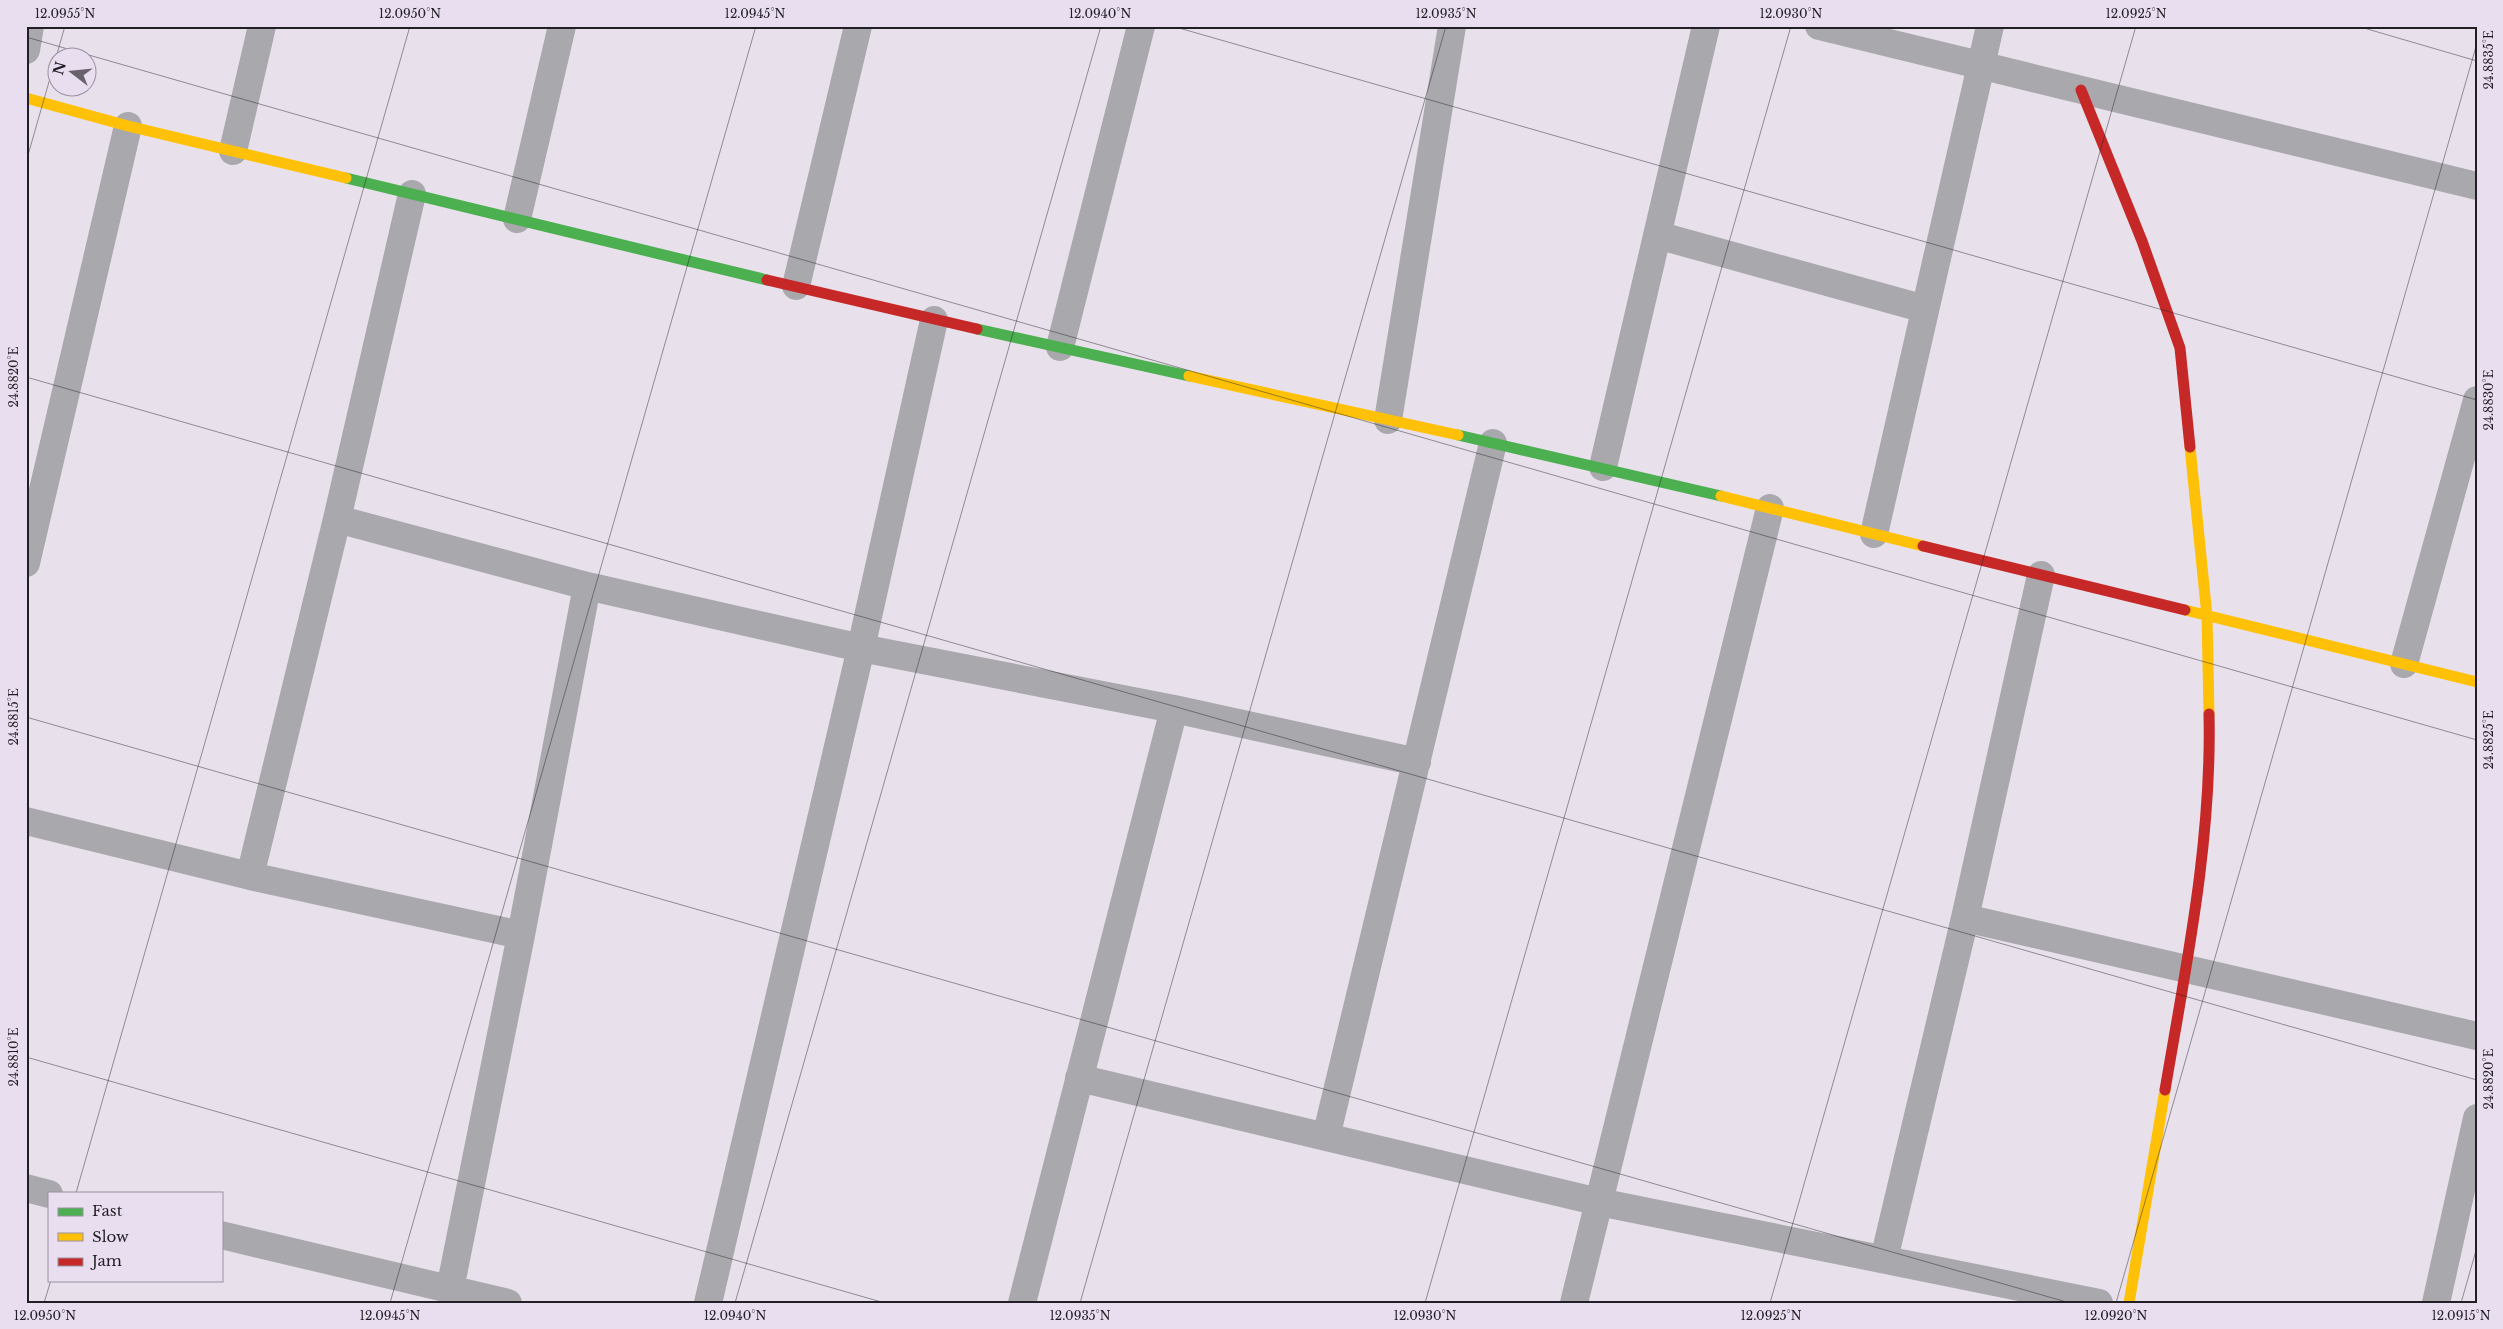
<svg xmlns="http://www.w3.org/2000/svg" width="2503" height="1329" font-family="'Libre Baskerville',serif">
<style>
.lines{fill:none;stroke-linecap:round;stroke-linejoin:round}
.street{stroke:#a9a8ad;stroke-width:28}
.fast{stroke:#4caf50;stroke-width:11}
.slow{stroke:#ffc107;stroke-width:11}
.jam{stroke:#c62828;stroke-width:11}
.ticks{fill:none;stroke:#221e25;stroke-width:1;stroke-opacity:0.45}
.neatline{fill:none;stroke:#221e25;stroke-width:2}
.ticks-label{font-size:12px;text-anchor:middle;fill:#221e25}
</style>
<rect width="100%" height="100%" fill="#e8e1ec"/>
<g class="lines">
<path class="street" d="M 1819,26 L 2477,186
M 26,50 L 30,26
M 233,151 L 262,26
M 517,219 L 562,26
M 1657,235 L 1925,309
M 796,286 L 858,26
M 1060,347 L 1141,26
M 1388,420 L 1452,26
M 1603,467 L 1706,26
M 337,519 L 587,586 L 861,648 L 1174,709 L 1417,762
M 1874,534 L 1990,26
M 26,563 L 128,126
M 2404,664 L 2477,400
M 26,821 L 250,876 L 521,935
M 250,876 L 337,519 L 412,194
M 1965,918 L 2477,1036
M 1079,1078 L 1599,1202 L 2099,1303
M 1326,1137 L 1493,443
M 26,1188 L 49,1194
M 221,1235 L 508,1303
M 1884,1259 L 1965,918 L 2041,575
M 450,1289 L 521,935 L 587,586
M 708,1303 L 861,648 L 934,320
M 1022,1303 L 1174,709
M 1574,1303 L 1770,508
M 2436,1303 L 2477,1118"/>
<path class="fast" d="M 346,178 L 767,280
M 977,329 L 1189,376
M 1458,435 L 1721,496"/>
<path class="slow" d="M 26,98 L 128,126 L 346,178
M 1189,376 L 1458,435
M 2190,447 L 2207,616 L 2209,714
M 1721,496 L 1923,546
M 2185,610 L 2477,682
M 2129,1303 L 2165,1090"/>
<path class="jam" d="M 2081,90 L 2142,241 L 2180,348 L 2190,447
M 767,280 L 977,329
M 1923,546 L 2185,610
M 2165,1090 C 2186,966 2212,841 2209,714"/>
</g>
<path class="ticks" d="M 1172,26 L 2477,400M 2357,26 L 2477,61M 26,37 L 2477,740M 26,162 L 65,26M 26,377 L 2477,1080M 26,717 L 2070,1303M 26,1057 L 885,1303M 76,1193 L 410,26M 44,1303 L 51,1280M 390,1303 L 756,26M 735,1303 L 1101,26M 1080,1303 L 1446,26M 1425,1303 L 1791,26M 1770,1303 L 2136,26M 2116,1303 L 2477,43M 2461,1303 L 2477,1247"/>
<rect width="2503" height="1329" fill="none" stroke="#e9ddf0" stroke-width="55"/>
<rect x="48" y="1192" width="175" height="90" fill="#e9ddf0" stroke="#99919f"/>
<rect x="58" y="1208" width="25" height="8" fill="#4caf50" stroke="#99919f"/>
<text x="92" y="1216" font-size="15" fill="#221e25">Fast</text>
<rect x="58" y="1233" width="25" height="8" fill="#ffc107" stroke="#99919f"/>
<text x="92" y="1242" font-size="15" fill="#221e25">Slow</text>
<rect x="58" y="1258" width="25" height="8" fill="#c62828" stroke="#99919f"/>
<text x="92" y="1266" font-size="15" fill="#221e25">Jam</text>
<g transform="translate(72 72) rotate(286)"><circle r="24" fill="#e9ddf0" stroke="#99919f"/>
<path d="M0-4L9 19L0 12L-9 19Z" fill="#67626b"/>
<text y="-8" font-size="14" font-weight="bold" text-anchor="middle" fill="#221e25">N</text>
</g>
<rect x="28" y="28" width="2448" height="1274" class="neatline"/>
<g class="ticks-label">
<text x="65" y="18">12.0955°N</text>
<text x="410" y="18">12.0950°N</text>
<text x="755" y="18">12.0945°N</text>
<text x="1100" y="18">12.0940°N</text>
<text x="1446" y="18">12.0935°N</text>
<text x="1791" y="18">12.0930°N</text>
<text x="2136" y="18">12.0925°N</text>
<text transform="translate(2489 60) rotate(-90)" y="4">24.8835°E</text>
<text transform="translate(14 377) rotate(-90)" y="4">24.8820°E</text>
<text transform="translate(2489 400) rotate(-90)" y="4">24.8830°E</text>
<text transform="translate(14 717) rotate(-90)" y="4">24.8815°E</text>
<text transform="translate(2489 740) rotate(-90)" y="4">24.8825°E</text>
<text transform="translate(14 1057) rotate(-90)" y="4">24.8810°E</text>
<text transform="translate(2489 1079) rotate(-90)" y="4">24.8820°E</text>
<text x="45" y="1320">12.0950°N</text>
<text x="390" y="1320">12.0945°N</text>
<text x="735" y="1320">12.0940°N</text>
<text x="1080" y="1320">12.0935°N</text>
<text x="1425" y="1320">12.0930°N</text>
<text x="1771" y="1320">12.0925°N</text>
<text x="2116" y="1320">12.0920°N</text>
<text x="2461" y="1320">12.0915°N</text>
</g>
</svg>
